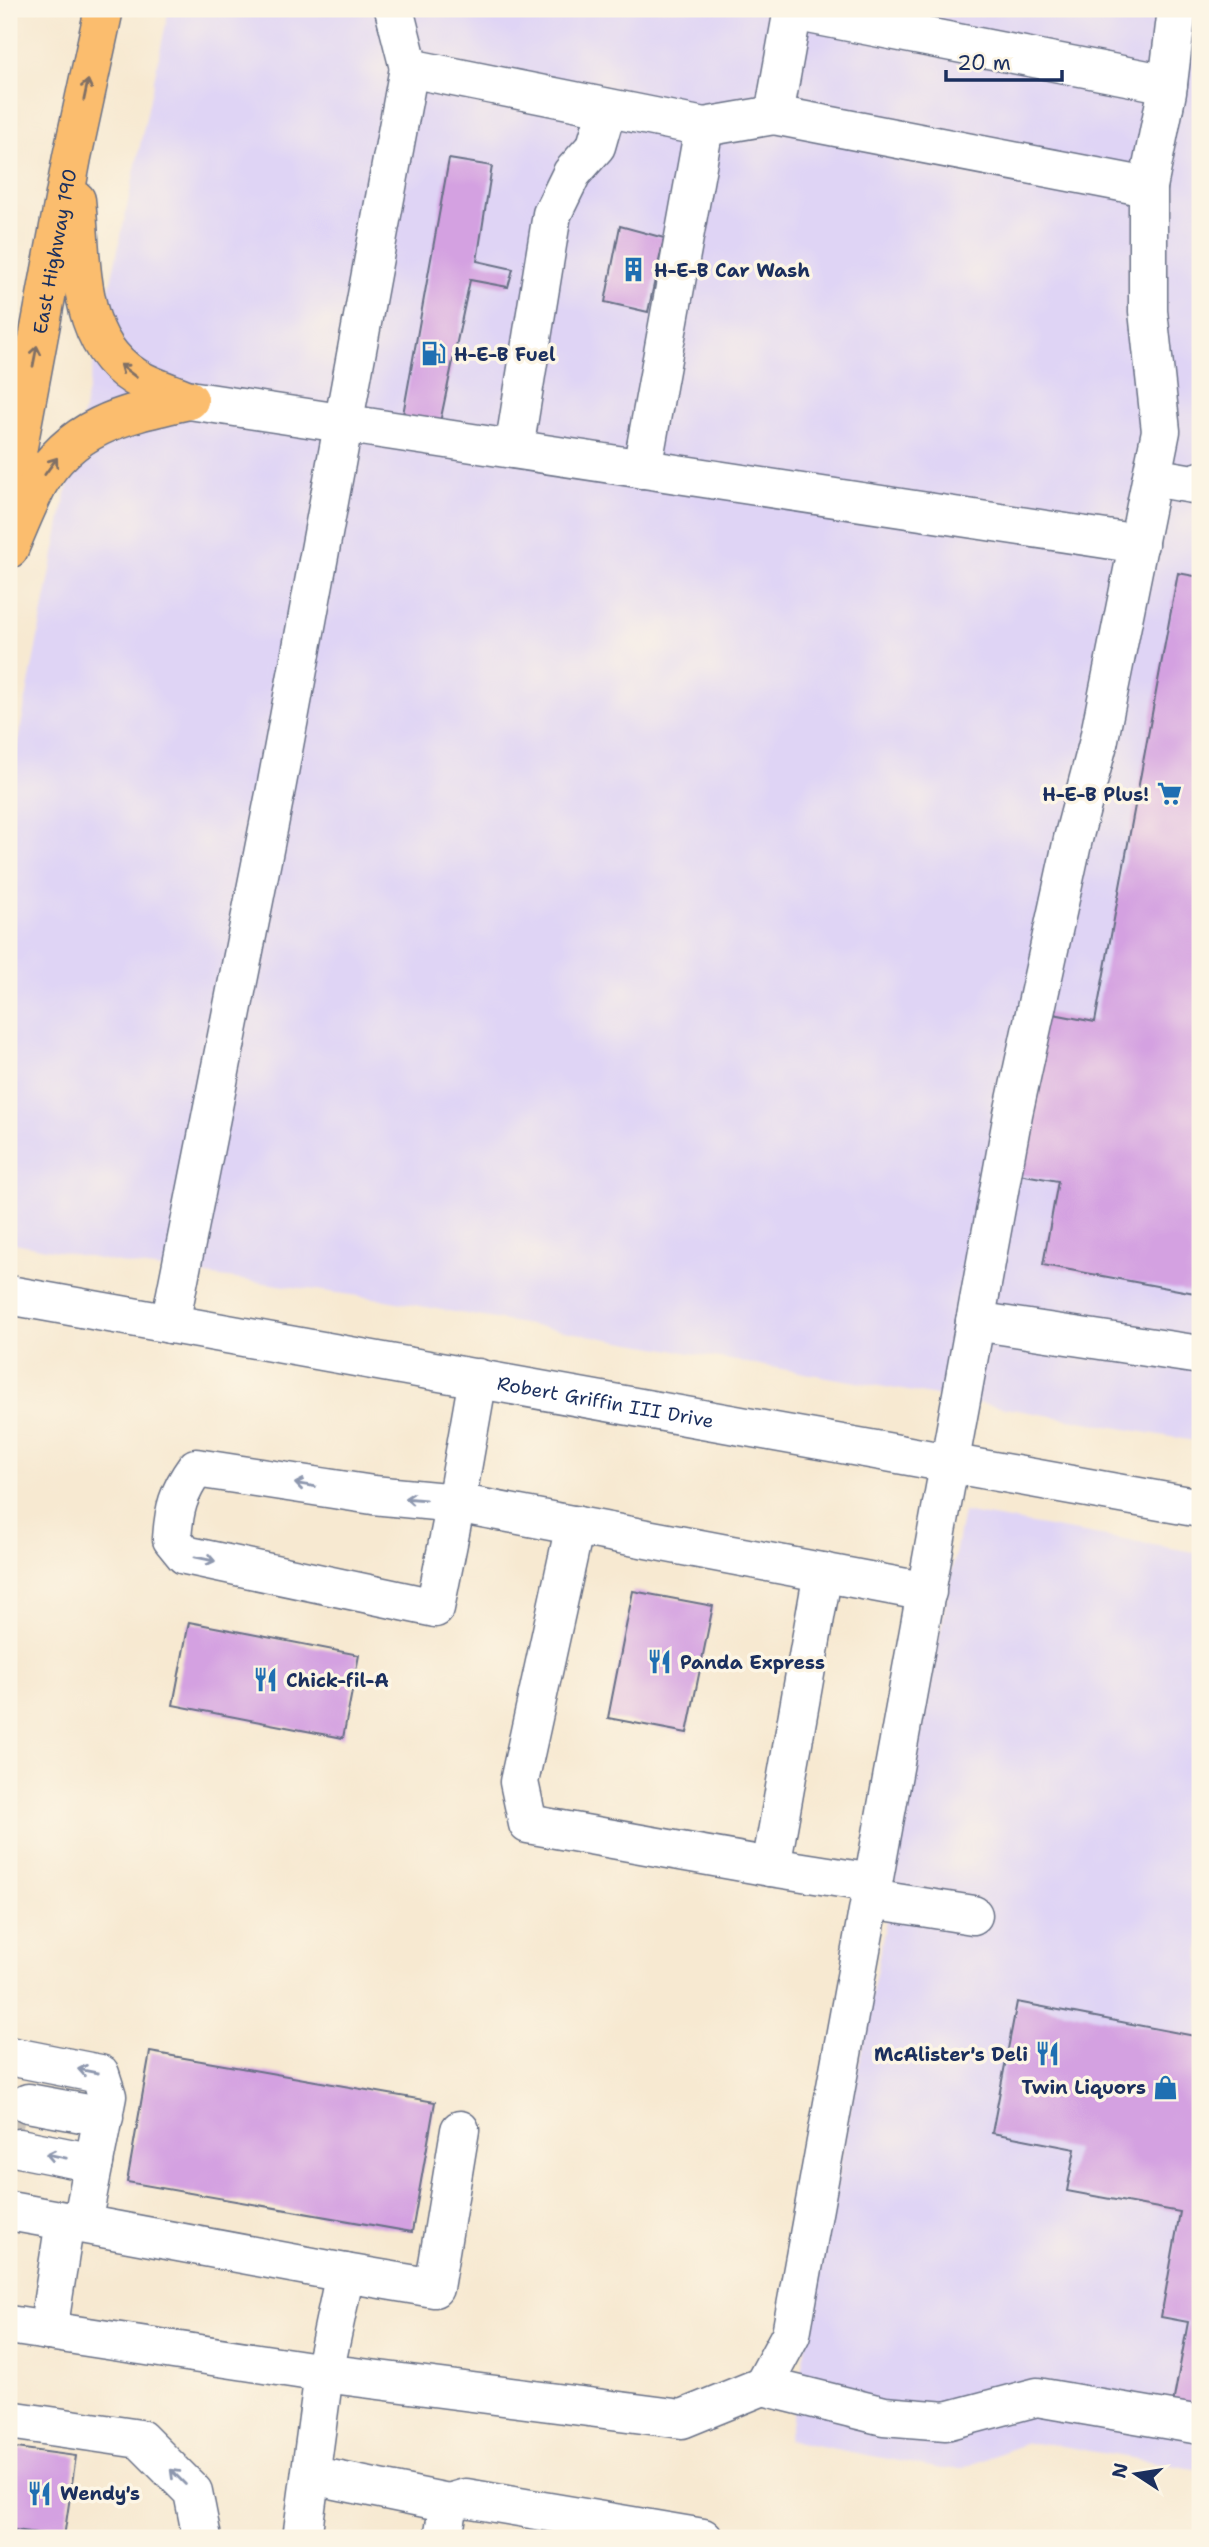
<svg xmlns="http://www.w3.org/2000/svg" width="1209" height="2547" font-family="'Shantell Sans',sans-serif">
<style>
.built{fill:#dfd4f5}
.building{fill:#d4a1e1}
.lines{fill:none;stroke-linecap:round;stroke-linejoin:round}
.minor-tunnel{stroke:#cbc4ba;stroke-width:38;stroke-dasharray:38 19;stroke-linecap:butt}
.minor-casing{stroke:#687086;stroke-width:41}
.highway-casing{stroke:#687086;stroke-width:41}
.minor{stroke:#fff;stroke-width:38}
.highway{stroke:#fbbd6e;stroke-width:38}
.oneway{stroke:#806f65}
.oneway2{stroke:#8d97ae}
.labels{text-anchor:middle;stroke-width:7;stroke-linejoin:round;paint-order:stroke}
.street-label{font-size:19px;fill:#1b2f5e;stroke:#fcf5e5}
.poi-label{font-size:19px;font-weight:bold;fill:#1b2f5e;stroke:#fcf5e5;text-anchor:start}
</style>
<rect width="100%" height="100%" fill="#fcf5e5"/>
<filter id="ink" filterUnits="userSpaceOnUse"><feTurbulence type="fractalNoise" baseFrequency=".0143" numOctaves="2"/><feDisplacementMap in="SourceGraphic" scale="14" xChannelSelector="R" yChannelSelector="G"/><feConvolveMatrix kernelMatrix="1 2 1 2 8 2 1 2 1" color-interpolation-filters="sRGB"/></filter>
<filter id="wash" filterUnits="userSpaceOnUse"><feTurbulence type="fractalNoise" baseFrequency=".00686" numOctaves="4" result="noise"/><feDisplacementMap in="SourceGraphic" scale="28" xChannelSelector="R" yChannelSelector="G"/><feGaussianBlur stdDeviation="1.57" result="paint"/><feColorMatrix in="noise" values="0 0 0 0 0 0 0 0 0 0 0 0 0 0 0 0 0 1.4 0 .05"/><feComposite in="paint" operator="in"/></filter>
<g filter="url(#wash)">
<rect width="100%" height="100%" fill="#f7e9d1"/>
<path class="built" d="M 169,9 L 1200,9 L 1200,1442 L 374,1298 L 125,1264 L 9,1242 L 9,788 L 62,513 Z
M 963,1512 L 1200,1553 L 1200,2470 L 1050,2444 L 1026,2443 L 960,2469 L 941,2469 L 788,2440 Z"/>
<g id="blocks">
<path class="building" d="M 449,159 L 492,166 L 477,261 L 513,269 L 508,287 L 470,280 L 439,427 L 402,420 Z
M 620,226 L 664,238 L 648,312 L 605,302 Z
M 1178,573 L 1200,577 L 1200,1294 L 1043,1265 L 1058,1181 L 1013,1173 L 1043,1012 L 1095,1022 Z
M 633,1591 L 713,1606 L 687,1733 L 608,1718 Z
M 189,1622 L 359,1655 L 343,1738 L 173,1705 Z
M 1017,2002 L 1200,2037 L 1200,2409 L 1173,2404 L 1188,2322 L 1161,2317 L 1180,2212 L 1067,2191 L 1075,2149 L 992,2133 Z
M 150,2052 L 435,2102 L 412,2232 L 127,2182 Z
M 9,2447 L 76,2456 L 64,2537 L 9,2529 Z"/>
</g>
</g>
<g filter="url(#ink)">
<use href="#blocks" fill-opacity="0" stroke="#687086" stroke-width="2"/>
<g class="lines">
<path class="minor-tunnel" d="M 9,2120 L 24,2123"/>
<defs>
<g id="minor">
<path d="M 394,9 L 409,68 L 704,127 L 774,115 L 793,9"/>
<path d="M 793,11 L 1168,84"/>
<path d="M 774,115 L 1148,187"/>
<path d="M 189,400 L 1139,544"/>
<path d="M 514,449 L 552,214 L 572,173 L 596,146 L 607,108"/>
<path d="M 642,469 L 704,127"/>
<path d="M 1152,477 L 1193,484 L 1200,481"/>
<path id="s1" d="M 9,1295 L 1200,1508"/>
<path d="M 975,1321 L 1200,1355"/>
<path d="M 170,1324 L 275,794 L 409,68"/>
<path d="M 478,1378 L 456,1503 L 435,1608 L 185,1555 L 172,1539 C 174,1509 178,1493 196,1468 L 373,1495 L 456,1503 L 927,1592"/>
<path d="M 575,1525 L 519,1782 L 528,1824 L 771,1867"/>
<path d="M 823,1572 L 771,1867 L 873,1883"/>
<path d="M 871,1899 L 973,1915"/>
<path d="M 9,2056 L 100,2074 L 107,2096 L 82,2223"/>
<path d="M 28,2103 L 104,2117"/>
<path d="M 460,2130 L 434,2288 L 345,2273 L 324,2373 L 682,2419 L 763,2386 L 884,2416 L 946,2421 L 1037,2397 L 1200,2425"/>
<path d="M 19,2148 L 94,2163"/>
<path d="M 9,2211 L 65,2221"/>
<path d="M 9,2325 L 324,2373 L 302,2538"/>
<path d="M 48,2331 L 65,2221 L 345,2273"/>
<path d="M 763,2386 L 791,2334 L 1013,1114 L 1073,839 L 1098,744 L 1161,431 L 1148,311 L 1148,187 L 1167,92 L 1177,9"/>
<path d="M 9,2420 L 140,2439 L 193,2492 L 202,2538"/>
<path d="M 311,2475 L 449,2503"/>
<path d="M 443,2538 L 449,2503 L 466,2498 L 703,2538"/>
</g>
<g id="highway">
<path d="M 76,200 C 83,265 75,348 144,382 C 158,389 174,394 189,400"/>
<path id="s2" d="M 9,495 L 72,157 L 104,9"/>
<path d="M 9,549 C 18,528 27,505 38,484 C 72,424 127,414 189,400"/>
</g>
</defs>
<use href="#minor" class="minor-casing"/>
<use href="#highway" class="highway-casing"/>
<use href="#minor" class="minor"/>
<use href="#highway" class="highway"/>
</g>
<defs><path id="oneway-shaft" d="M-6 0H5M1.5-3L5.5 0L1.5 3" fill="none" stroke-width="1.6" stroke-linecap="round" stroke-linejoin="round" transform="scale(1.75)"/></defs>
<g class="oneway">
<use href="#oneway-shaft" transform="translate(86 90) rotate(-78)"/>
<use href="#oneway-shaft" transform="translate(35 356) rotate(-79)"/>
<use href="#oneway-shaft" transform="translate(128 371) rotate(-143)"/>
<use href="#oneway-shaft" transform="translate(51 466) rotate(-54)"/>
</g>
<g class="oneway2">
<use href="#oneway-shaft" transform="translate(305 1485) rotate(-171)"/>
<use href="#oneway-shaft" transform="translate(415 1499) rotate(-175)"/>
<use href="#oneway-shaft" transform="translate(205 1559) rotate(12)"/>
<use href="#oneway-shaft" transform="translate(88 2071) rotate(-169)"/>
<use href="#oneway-shaft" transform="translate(56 2156) rotate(-168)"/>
<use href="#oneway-shaft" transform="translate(178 2477) rotate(-135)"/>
</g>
</g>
<defs>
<symbol id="building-bare" viewBox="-9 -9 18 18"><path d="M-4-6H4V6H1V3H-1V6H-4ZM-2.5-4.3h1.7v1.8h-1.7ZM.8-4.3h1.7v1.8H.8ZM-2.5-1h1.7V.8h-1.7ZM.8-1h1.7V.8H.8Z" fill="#1f6fb2" stroke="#fcf5e5" stroke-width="2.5" paint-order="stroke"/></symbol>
<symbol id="fuel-bare" viewBox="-9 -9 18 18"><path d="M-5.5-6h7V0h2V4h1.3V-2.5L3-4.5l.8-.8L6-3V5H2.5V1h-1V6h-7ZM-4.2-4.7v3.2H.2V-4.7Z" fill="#1f6fb2" stroke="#fcf5e5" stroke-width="2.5" paint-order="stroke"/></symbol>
<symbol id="supermarket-bare" viewBox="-9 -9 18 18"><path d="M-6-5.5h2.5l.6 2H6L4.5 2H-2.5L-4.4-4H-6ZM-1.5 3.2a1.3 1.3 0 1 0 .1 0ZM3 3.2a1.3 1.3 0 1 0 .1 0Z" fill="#1f6fb2" stroke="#fcf5e5" stroke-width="2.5" paint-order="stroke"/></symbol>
<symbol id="restaurant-bare" viewBox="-9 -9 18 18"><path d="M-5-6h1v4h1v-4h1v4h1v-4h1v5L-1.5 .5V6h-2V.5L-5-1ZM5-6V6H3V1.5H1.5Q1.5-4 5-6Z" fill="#1f6fb2" stroke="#fcf5e5" stroke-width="2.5" paint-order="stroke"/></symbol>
<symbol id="shop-bare" viewBox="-9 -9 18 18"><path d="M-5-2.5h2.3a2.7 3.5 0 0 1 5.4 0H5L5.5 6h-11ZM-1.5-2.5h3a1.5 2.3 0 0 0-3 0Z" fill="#1f6fb2" stroke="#fcf5e5" stroke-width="2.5" paint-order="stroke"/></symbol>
</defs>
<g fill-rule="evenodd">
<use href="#building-bare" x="616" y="252" width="35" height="35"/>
<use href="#fuel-bare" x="416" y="336" width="35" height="35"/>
<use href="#supermarket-bare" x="1152" y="776" width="35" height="35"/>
<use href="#restaurant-bare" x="642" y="1644" width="35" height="35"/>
<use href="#restaurant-bare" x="248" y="1662" width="35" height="35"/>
<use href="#restaurant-bare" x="1030" y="2036" width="35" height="35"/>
<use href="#shop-bare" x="1148" y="2070" width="35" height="35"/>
<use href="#restaurant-bare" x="22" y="2476" width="35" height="35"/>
</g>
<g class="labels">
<g class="street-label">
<text dy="7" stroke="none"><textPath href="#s2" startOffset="248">East Highway 190</textPath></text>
<text dy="7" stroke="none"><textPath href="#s1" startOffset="606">Robert Griffin III Drive</textPath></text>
</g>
<g class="poi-label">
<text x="654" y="277">H-E-B Car Wash</text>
<text x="454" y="361">H-E-B Fuel</text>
<text x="1149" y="801" text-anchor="end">H-E-B Plus!</text>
<text x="680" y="1669">Panda Express</text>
<text x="286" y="1687">Chick-fil-A</text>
<text x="1028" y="2061" text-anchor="end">McAlister's Deli</text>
<text x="1146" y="2094" text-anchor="end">Twin Liquors</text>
<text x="60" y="2500">Wendy's</text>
</g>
</g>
<rect width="1209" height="2547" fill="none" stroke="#fcf5e5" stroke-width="35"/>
<g transform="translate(1136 2474) rotate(282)" stroke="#fcf5e5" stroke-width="5" paint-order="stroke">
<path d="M0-5L12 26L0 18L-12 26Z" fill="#1b2f5e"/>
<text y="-10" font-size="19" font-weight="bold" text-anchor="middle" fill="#1b2f5e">N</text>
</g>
<path d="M946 70v10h116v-10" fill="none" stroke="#1b2f5e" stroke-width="3.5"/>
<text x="957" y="70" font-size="21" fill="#1b2f5e" stroke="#fcf5e5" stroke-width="5" paint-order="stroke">20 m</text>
</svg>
